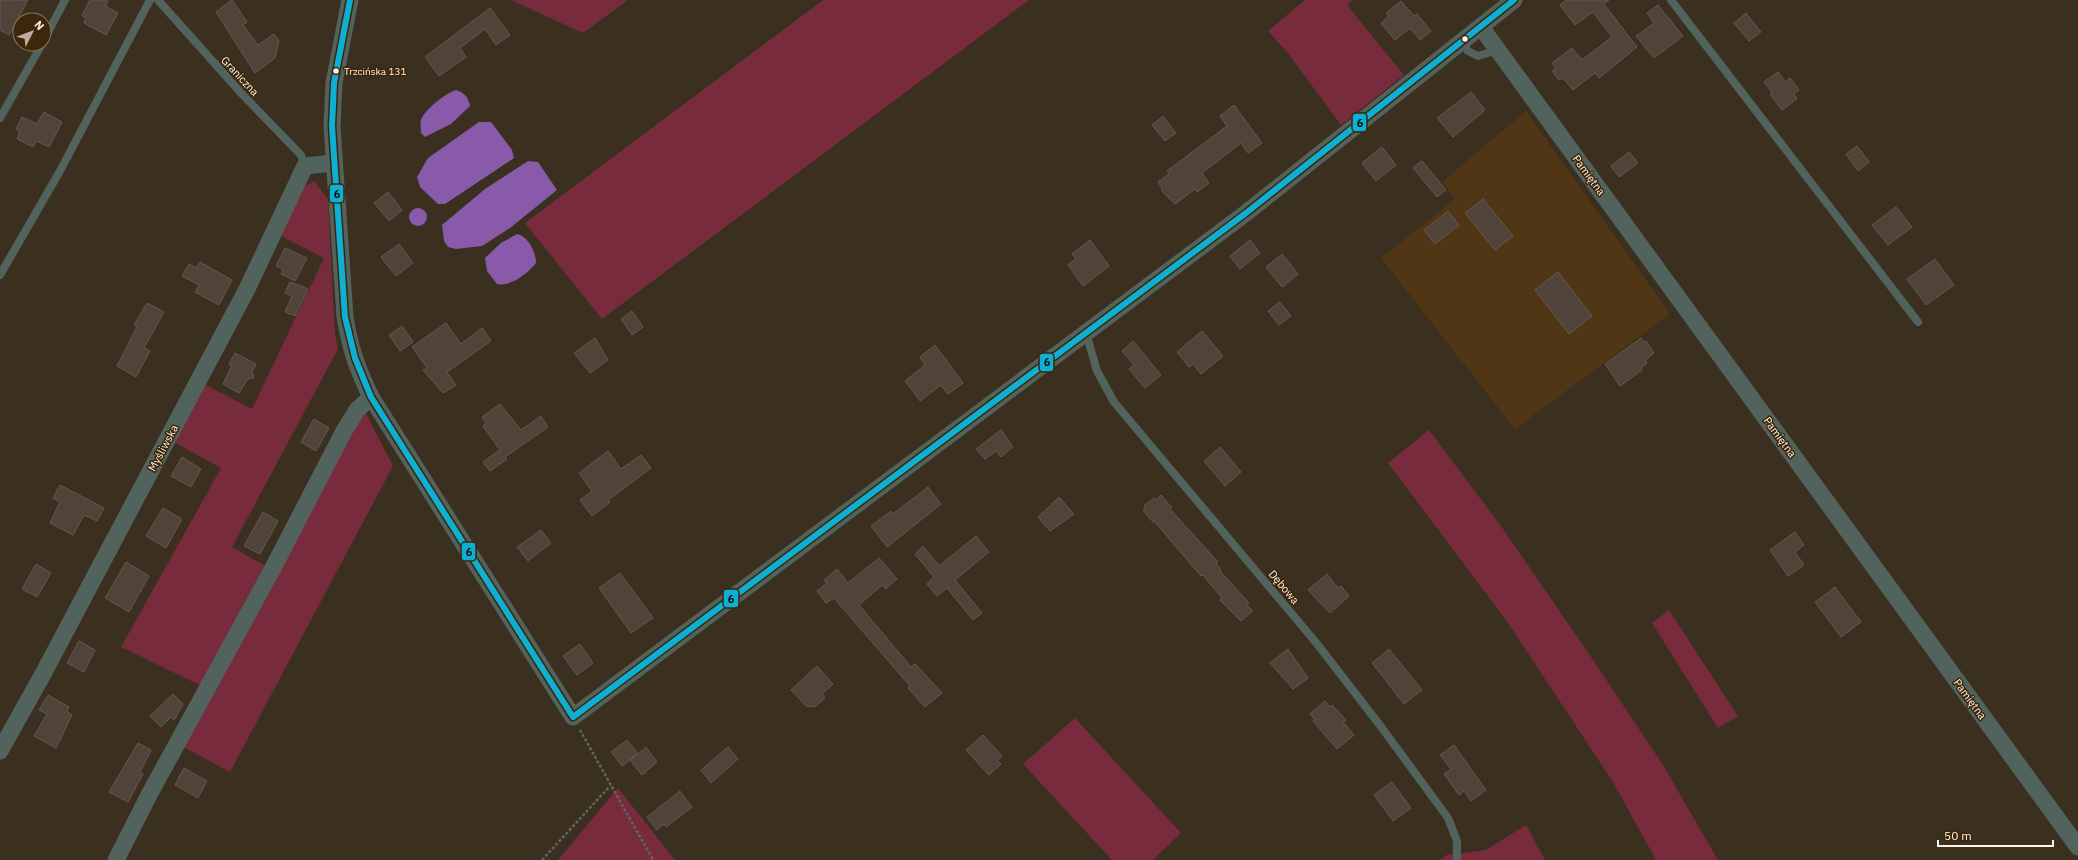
<svg xmlns="http://www.w3.org/2000/svg" width="2078" height="860" font-family="'IBM Plex Sans',sans-serif">
<style>
.built{fill:#513616}
.green{fill:#782b3c}
.water{fill:#885aa9}
.building{fill:#50443a;stroke:#65594e}
.lines{fill:none;stroke-linecap:round;stroke-linejoin:round}
.path{stroke:#5f6661;stroke-width:2.5;stroke-dasharray:3 2;stroke-linecap:butt}
.service{stroke:#52625d;stroke-width:8}
.minor{stroke:#52625d;stroke-width:17}
.bus-1-casing{stroke:#3d2609;stroke-width:9}
.bus-1{stroke:#0dafd3;stroke-width:6}
.bus-dot{fill:#fff2e6;stroke:#3d2609;stroke-width:1.5}
.labels{text-anchor:middle;stroke-width:3;stroke-linejoin:round;paint-order:stroke}
.bus-label{font-size:10px;fill:#fff2e6;stroke:#3d2609;text-anchor:start}
.street-label{font-size:11px;fill:#fff2e6;stroke:#3d2609}
.line-badge{stroke:#3d2609;stroke-width:1.5}
.pale-badge-label{font-size:11px;text-anchor:middle;font-weight:bold;fill:#111}
</style>
<rect width="100%" height="100%" fill="#3b2f20"/>
<path class="built" d="M 1526,111 L 1670,314 L 1515,429 L 1381,258 L 1455,199 L 1442,182 Z"/>
<path class="green" d="M 511,0 L 628,0 L 583,33 Z
M 823,0 L 1029,0 L 602,319 L 525,223 Z
M 1305,0 L 1352,0 L 1347,5 L 1404,75 L 1341,125 L 1287,52 L 1268,31 Z
M 314,181 L 328,199 L 335,334 L 338,349 L 232,547 L 267,567 L 299,503 L 358,398 L 393,466 L 230,772 L 182,746 L 212,691 L 121,647 L 221,468 L 170,440 L 206,385 L 252,409 L 324,258 L 279,235 L 300,189 Z
M 1429,430 L 1501,526 L 1587,651 L 1663,765 L 1718,860 L 1656,860 L 1613,782 L 1506,620 L 1388,463 Z
M 1669,610 L 1738,716 L 1718,728 L 1652,623 Z
M 1075,718 L 1181,833 L 1153,860 L 1112,860 L 1023,764 Z
M 618,788 L 675,860 L 558,860 Z
M 1526,825 L 1545,860 L 1440,860 L 1447,855 L 1486,850 Z"/>
<path class="water" d="M 456,90 C 465,93 468,97 470,106 L 451,124 L 425,137 L 421,133 C 421,129 420,123 421,120 C 425,109 446,93 456,90 Z
M 479,122 L 491,122 L 512,150 L 514,158 L 445,204 L 438,204 L 420,187 L 417,177 L 428,158 Z
M 528,161 L 538,162 L 557,190 L 510,228 L 482,246 L 456,249 L 448,247 L 444,241 L 442,225 L 485,189 Z
M409 217a9 9 0 1 1 18 0a9 9 0 1 1-18 0Z
M 517,234 C 528,236 536,252 536,263 C 528,273 511,287 497,284 L 487,271 L 485,258 L 501,243 Z"/>
<path class="building" d="M 0,0 L 28,0 L 9,35 L 0,30 Z
M 90,0 L 108,0 L 105,6 L 118,13 L 106,35 L 84,23 L 86,18 L 82,16 Z
M 232,0 L 247,22 L 243,25 L 258,45 L 274,34 L 279,41 L 275,58 L 255,73 L 216,12 Z
M 1566,0 L 1609,0 L 1604,4 L 1637,47 L 1599,78 L 1595,73 L 1573,90 L 1563,78 L 1559,80 L 1552,71 L 1556,69 L 1552,63 L 1572,48 L 1582,60 L 1612,37 L 1593,12 L 1575,25 L 1560,5 Z
M 1401,1 L 1414,16 L 1417,14 L 1431,31 L 1420,40 L 1410,28 L 1395,40 L 1381,23 L 1389,16 L 1386,13 Z
M 1658,5 L 1683,36 L 1654,58 L 1636,36 L 1654,23 L 1647,13 Z
M 490,8 L 510,35 L 496,45 L 485,29 L 460,48 L 466,57 L 439,76 L 425,57 Z
M 1746,13 L 1761,32 L 1749,41 L 1734,23 Z
M 1778,72 L 1785,82 L 1790,78 L 1799,90 L 1794,94 L 1797,99 L 1782,110 L 1770,94 L 1772,92 L 1764,82 Z
M 1471,92 L 1485,110 L 1453,137 L 1437,118 Z
M 1234,105 L 1262,143 L 1248,153 L 1241,143 L 1202,173 L 1209,183 L 1197,192 L 1195,189 L 1175,204 L 1162,191 L 1162,188 L 1158,182 L 1169,174 L 1167,171 L 1227,126 L 1220,116 Z
M 44,112 L 62,122 L 49,147 L 36,141 L 33,147 L 17,139 L 20,132 L 16,129 L 22,117 L 37,124 Z
M 1163,116 L 1176,133 L 1165,141 L 1152,125 Z
M 1857,146 L 1869,162 L 1858,171 L 1846,154 Z
M 1382,147 L 1396,165 L 1376,181 L 1362,163 Z
M 1629,152 L 1638,163 L 1619,177 L 1611,166 Z
M 1422,161 L 1446,190 L 1437,197 L 1413,168 Z
M 388,192 L 402,210 L 389,221 L 374,203 Z
M 1483,199 L 1513,236 L 1495,250 L 1465,213 Z
M 1896,207 L 1912,227 L 1888,245 L 1872,225 Z
M 1448,211 L 1459,225 L 1435,244 L 1424,230 Z
M 1090,240 L 1109,266 L 1083,286 L 1068,265 L 1076,259 L 1072,254 Z
M 1250,240 L 1260,253 L 1240,269 L 1230,256 Z
M 399,244 L 413,263 L 396,276 L 381,257 Z
M 285,248 L 307,258 L 295,281 L 281,274 L 283,269 L 276,266 Z
M 1282,254 L 1298,274 L 1282,287 L 1266,267 Z
M 1935,259 L 1954,285 L 1926,305 L 1907,279 Z
M 200,262 L 232,280 L 219,305 L 195,292 L 199,285 L 182,276 L 189,264 L 196,268 Z
M 1558,272 L 1592,316 L 1569,334 L 1535,290 Z
M 290,282 L 308,289 L 295,316 L 285,312 L 292,296 L 285,293 Z
M 1280,302 L 1291,316 L 1279,325 L 1268,311 Z
M 147,303 L 164,312 L 144,348 L 150,351 L 136,377 L 117,366 L 137,327 L 134,325 Z
M 632,311 L 643,327 L 632,335 L 621,319 Z
M 446,323 L 461,344 L 482,328 L 491,341 L 447,372 L 456,385 L 443,393 L 423,370 L 427,368 L 412,347 Z
M 402,326 L 413,342 L 400,351 L 389,335 Z
M 1202,331 L 1223,356 L 1201,374 L 1193,364 L 1189,367 L 1177,352 Z
M 595,338 L 608,360 L 590,373 L 574,353 Z
M 1641,338 L 1644,342 L 1646,341 L 1654,353 L 1645,360 L 1647,363 L 1641,368 L 1642,370 L 1620,386 L 1605,364 Z
M 1133,341 L 1161,375 L 1145,388 L 1129,369 L 1134,365 L 1122,351 Z
M 935,345 L 963,383 L 948,394 L 941,385 L 920,401 L 905,381 L 925,365 L 920,357 Z
M 235,353 L 256,364 L 252,372 L 254,378 L 248,379 L 239,393 L 223,384 L 232,365 L 229,364 Z
M 500,404 L 521,430 L 541,416 L 548,427 L 505,457 L 507,459 L 490,471 L 483,462 L 500,450 L 483,426 L 486,423 L 482,417 Z
M 314,419 L 329,428 L 316,451 L 301,442 Z
M 1001,430 L 1013,447 L 1001,457 L 996,451 L 985,459 L 976,449 Z
M 1220,447 L 1241,472 L 1225,486 L 1204,461 Z
M 608,451 L 621,469 L 641,455 L 651,468 L 608,500 L 610,502 L 592,516 L 580,500 L 592,491 L 579,473 Z
M 182,457 L 201,469 L 191,487 L 171,476 Z
M 60,485 L 104,508 L 97,521 L 84,515 L 73,535 L 50,523 L 60,502 L 53,498 Z
M 928,487 L 941,504 L 887,547 L 871,526 L 891,511 L 893,514 Z
M 1161,495 L 1172,508 L 1170,509 L 1218,562 L 1216,564 L 1221,570 L 1220,571 L 1249,603 L 1247,605 L 1253,611 L 1241,621 L 1220,600 L 1222,598 L 1203,575 L 1201,576 L 1154,521 L 1153,522 L 1143,510 L 1146,508 L 1144,506 L 1154,498 L 1156,500 Z
M 1059,497 L 1074,514 L 1050,531 L 1038,517 Z
M 163,508 L 182,519 L 166,548 L 146,536 Z
M 263,512 L 278,521 L 260,554 L 244,546 Z
M 541,530 L 551,543 L 528,561 L 517,547 Z
M 1795,532 L 1804,545 L 1795,552 L 1804,565 L 1788,576 L 1770,550 Z
M 976,536 L 989,552 L 955,580 L 982,613 L 973,620 L 947,588 L 937,596 L 927,584 L 934,577 L 915,554 L 923,546 L 939,566 Z
M 879,558 L 897,579 L 886,589 L 882,585 L 859,605 L 911,667 L 915,664 L 942,693 L 925,707 L 908,688 L 910,686 L 834,598 L 826,603 L 817,591 L 827,583 L 824,580 L 837,569 L 848,583 Z
M 126,562 L 149,576 L 129,612 L 105,598 Z
M 36,564 L 51,573 L 37,597 L 22,589 Z
M 620,573 L 653,618 L 631,633 L 599,588 Z
M 1327,574 L 1338,588 L 1341,586 L 1349,596 L 1330,613 L 1308,590 Z
M 1835,587 L 1861,622 L 1841,637 L 1815,602 Z
M 79,641 L 95,650 L 84,672 L 67,663 Z
M 580,644 L 593,663 L 577,675 L 563,656 Z
M 1288,649 L 1308,678 L 1293,689 L 1270,663 Z
M 1389,649 L 1422,690 L 1404,704 L 1372,663 Z
M 817,666 L 833,684 L 822,694 L 825,698 L 815,707 L 806,706 L 791,690 Z
M 173,694 L 183,704 L 174,720 L 171,717 L 161,727 L 150,716 Z
M 48,695 L 69,707 L 67,712 L 72,715 L 56,748 L 34,736 L 47,714 L 39,710 Z
M 1325,701 L 1330,707 L 1332,705 L 1346,720 L 1343,722 L 1354,735 L 1337,749 L 1313,721 L 1315,720 L 1310,714 Z
M 983,735 L 1002,756 L 997,760 L 1001,764 L 989,775 L 966,750 Z
M 627,740 L 638,754 L 646,747 L 657,762 L 642,775 L 630,760 L 637,754 L 622,766 L 611,752 Z
M 138,743 L 151,750 L 140,772 L 143,774 L 128,802 L 109,792 Z
M 1454,745 L 1486,790 L 1471,801 L 1464,791 L 1459,795 L 1444,774 L 1451,769 L 1440,755 Z
M 728,747 L 738,759 L 711,783 L 701,770 Z
M 184,768 L 207,781 L 198,798 L 175,785 Z
M 1392,782 L 1411,808 L 1393,821 L 1374,795 Z
M 680,791 L 692,807 L 666,827 L 664,824 L 657,830 L 647,817 Z"/>
<g class="lines">
<path class="path" d="M 580,730 L 653,860
M 542,860 L 610,786"/>
<path class="service" d="M 158,0 L 242,94 L 301,155 L 305,166
M 1671,0 L 1918,322
M 44,40 L 65,0
M 1461,42 L 1468,51 L 1478,56 L 1488,53 L 1496,47
M 0,118 L 42,44
M 0,275 L 60,171 L 150,0
M 1086,333 L 1097,371 L 1114,402 L 1318,645 L 1382,728 L 1448,818 L 1457,841 L 1457,860"/>
<path class="minor" d="M 350,0 L 334,83 L 332,126 L 345,317 C 350,348 357,368 371,397 L 573,717 L 1246,213 L 1514,0
M 1481,27 L 2078,847
M 0,751 L 43,674 L 247,289 L 305,166 L 333,163
M 116,860 L 150,793 L 272,570 L 344,431 L 357,410 L 371,397"/>
<defs>
<path id="bus-1" d="M 350,0 L 334,83 L 332,126 L 345,317 L 355,358 L 371,397 L 573,717
M 573,717 L 1246,213 L 1514,0"/>
</defs>
<use href="#bus-1" class="bus-1-casing"/>
<use href="#bus-1" class="bus-1"/>
</g>
<g class="bus-dot">
<circle cx="1465" cy="39" r="3.5"/>
<circle cx="336" cy="71" r="3.5"/>
</g>
<g class="labels">
<g class="bus-label">
<text x="344" y="75">Trzcińska 131</text>
</g>
<g class="street-label">
<text transform="translate(240 76) rotate(47)" y="4">Graniczna</text>
<text transform="translate(1589 175) rotate(54)" y="4">Pamiętna</text>
<text transform="translate(1780 437) rotate(54)" y="4">Pamiętna</text>
<text transform="translate(163 448) rotate(-62)" y="4">Myśliwska</text>
<text transform="translate(1284 587) rotate(50)" y="4">Dębowa</text>
<text transform="translate(1970 699) rotate(54)" y="4">Pamiętna</text>
</g>
</g>
<g class="line-badge">
<rect x="1352" y="113" width="15" height="19" rx="4" fill="#0dafd3"/>
<rect x="329" y="184" width="15" height="19" rx="4" fill="#0dafd3"/>
<rect x="1039" y="353" width="15" height="19" rx="4" fill="#0dafd3"/>
<rect x="461" y="542" width="15" height="19" rx="4" fill="#0dafd3"/>
<rect x="723" y="589" width="16" height="19" rx="4" fill="#0dafd3"/>
</g>
<g class="pale-badge-label">
<text x="1360" y="127">6</text>
<text x="337" y="198">6</text>
<text x="1047" y="366">6</text>
<text x="469" y="556">6</text>
<text x="731" y="603">6</text>
</g>
<g transform="translate(32 32) rotate(48)"><circle r="19" fill="#3d2609" stroke="#8b7861"/>
<path d="M0-3L7 15L0 10L-7 15Z" fill="#baaea1"/>
<text y="-6" font-size="11" font-weight="bold" text-anchor="middle" fill="#fff2e6">N</text>
</g>
<path d="M1938 840v6h115v-6" fill="none" stroke="#fff2e6" stroke-width="2"/>
<text x="1944" y="840" font-size="12" fill="#fff2e6" stroke="#3d2609" stroke-width="3" paint-order="stroke">50 m</text>
</svg>
